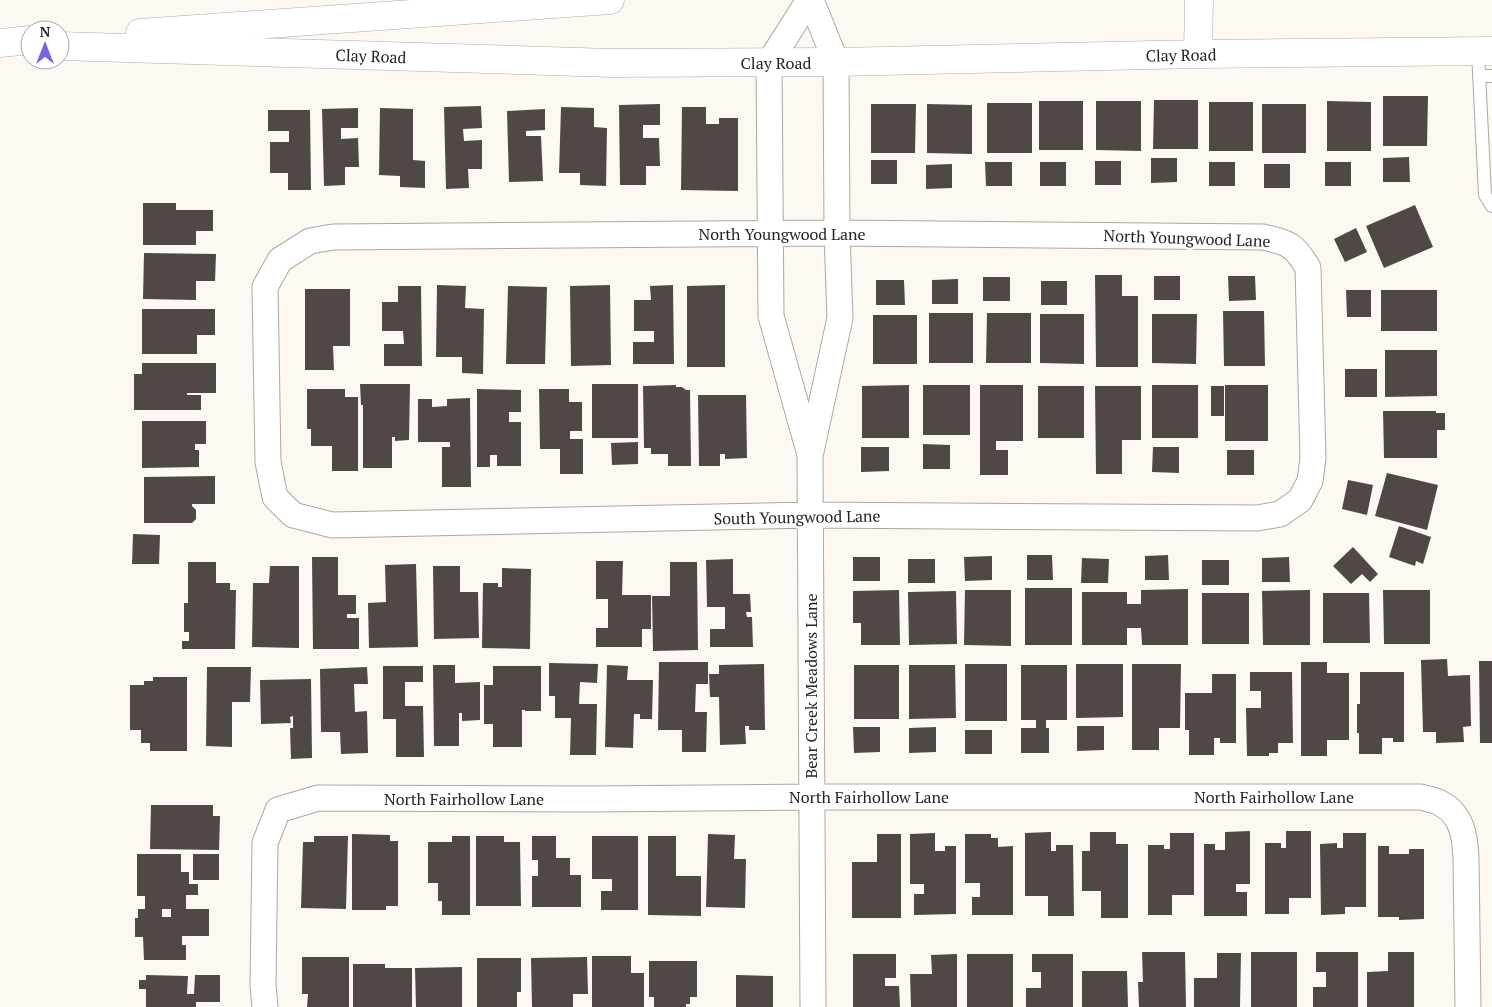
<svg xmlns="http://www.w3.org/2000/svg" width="1492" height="1007" font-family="'PT Serif',serif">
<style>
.building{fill:#4f4845;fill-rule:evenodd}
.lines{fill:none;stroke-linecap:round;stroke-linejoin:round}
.lane-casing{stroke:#ada7a2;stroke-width:14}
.street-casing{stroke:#ada7a2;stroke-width:27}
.primary-casing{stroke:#ada7a2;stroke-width:29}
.lane{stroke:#fff;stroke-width:12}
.street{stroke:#fff;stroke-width:25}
.primary{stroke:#fff;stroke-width:28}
.labels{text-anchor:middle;stroke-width:5;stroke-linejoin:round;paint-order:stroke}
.street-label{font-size:16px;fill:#262422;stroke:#fff}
</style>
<rect width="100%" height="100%" fill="#fef8f2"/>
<path class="building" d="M 1383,96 L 1428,96 L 1427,146 L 1383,146 Z
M 1154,100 L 1198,100 L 1198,149 L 1153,149 Z
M 1039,101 L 1083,101 L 1083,150 L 1039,150 Z
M 1096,101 L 1141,101 L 1141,151 L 1096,150 Z
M 1327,101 L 1371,102 L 1371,151 L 1327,151 Z
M 1209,102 L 1253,102 L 1253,151 L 1209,151 Z
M 987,103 L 1032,103 L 1032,153 L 987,153 Z
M 660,104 L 660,125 L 643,125 L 643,138 L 659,138 L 660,166 L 646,166 L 646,185 L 620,185 L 619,105 Z
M 871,104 L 916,104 L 915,153 L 871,153 Z
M 927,104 L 972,105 L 972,154 L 927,153 Z
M 1262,104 L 1306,104 L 1306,153 L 1262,153 Z
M 481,106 L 482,128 L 463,129 L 464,141 L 482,140 L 482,169 L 468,169 L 469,188 L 446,189 L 444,107 Z
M 561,107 L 594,108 L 594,127 L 607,128 L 606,186 L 580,185 L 580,173 L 559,173 Z
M 682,107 L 706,107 L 706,124 L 719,124 L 719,118 L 738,118 L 738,191 L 681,190 Z
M 358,108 L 358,128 L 341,128 L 341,139 L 358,138 L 359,167 L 345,167 L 345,185 L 324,186 L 322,109 Z
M 380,108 L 413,109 L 413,160 L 425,161 L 425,188 L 400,187 L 400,176 L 379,175 Z
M 545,109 L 545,130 L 526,131 L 526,136 L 541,136 L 543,181 L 509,182 L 507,111 Z
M 268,110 L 310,110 L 311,190 L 288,190 L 288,173 L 270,173 L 270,142 L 289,142 L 289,131 L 268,131 Z
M 1409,157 L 1410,182 L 1383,182 L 1383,158 Z
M 1151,158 L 1177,158 L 1177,182 L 1151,183 Z
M 871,160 L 897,160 L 897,184 L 871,184 Z
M 1095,161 L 1121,161 L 1121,185 L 1095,185 Z
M 985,162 L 1012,162 L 1012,186 L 986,186 Z
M 1040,162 L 1066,162 L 1066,186 L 1040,186 Z
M 1209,162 L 1235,162 L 1235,186 L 1209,186 Z
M 1325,162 L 1351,162 L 1351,186 L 1325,186 Z
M 952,164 L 952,188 L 926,189 L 926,165 Z
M 1264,164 L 1290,164 L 1290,188 L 1264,188 Z
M 143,203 L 176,203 L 176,210 L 213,210 L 213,231 L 196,231 L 196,245 L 143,245 Z
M 1415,205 L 1433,247 L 1384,268 L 1366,226 Z
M 1356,228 L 1367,252 L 1345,262 L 1334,239 Z
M 144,253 L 216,254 L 215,281 L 196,281 L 196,300 L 143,299 Z
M 1095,275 L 1122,275 L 1122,296 L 1138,296 L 1138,367 L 1096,367 Z
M 1154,276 L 1180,276 L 1180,300 L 1154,300 Z
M 1228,276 L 1255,276 L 1256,300 L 1229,301 Z
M 983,277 L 1010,277 L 1010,301 L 983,301 Z
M 958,279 L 958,304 L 932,304 L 932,280 Z
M 876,280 L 904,280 L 905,305 L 876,305 Z
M 1041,281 L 1067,281 L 1067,305 L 1041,305 Z
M 437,285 L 466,286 L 465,308 L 484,309 L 483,374 L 462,373 L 462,357 L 436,357 Z
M 610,285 L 611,365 L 571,366 L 570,286 Z
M 673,285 L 674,364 L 633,364 L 633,342 L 654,342 L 654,331 L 634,331 L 634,300 L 651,300 L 650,286 Z
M 725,285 L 725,367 L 687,367 L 687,286 Z
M 398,286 L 421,286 L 422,366 L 384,366 L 384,344 L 404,344 L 403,331 L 382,331 L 382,302 L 398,302 Z
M 508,286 L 547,287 L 545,364 L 506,364 Z
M 305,289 L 350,289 L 350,346 L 333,346 L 334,370 L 305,370 Z
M 1346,290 L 1371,290 L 1371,317 L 1347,317 Z
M 1381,290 L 1437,290 L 1437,331 L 1381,331 Z
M 142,309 L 215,309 L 215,335 L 197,335 L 197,354 L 142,354 Z
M 1223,311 L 1264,311 L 1265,366 L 1224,366 Z
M 929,313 L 973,313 L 973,363 L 929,363 Z
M 987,313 L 1031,313 L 1031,363 L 986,363 Z
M 1040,314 L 1084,314 L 1084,364 L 1040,363 Z
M 1152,314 L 1197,314 L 1196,364 L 1152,363 Z
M 873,315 L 917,315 L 917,364 L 873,364 Z
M 1385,350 L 1437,350 L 1437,396 L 1385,397 Z
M 142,363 L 216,363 L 216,393 L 187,393 L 187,395 L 201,395 L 201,410 L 134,410 L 134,374 L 142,374 Z
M 1345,369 L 1377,369 L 1377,397 L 1345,397 Z
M 360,384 L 410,384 L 409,440 L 395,441 L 395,437 L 392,437 L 392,468 L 363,468 L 363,405 L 361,405 Z
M 592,384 L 638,384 L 638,438 L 592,438 Z
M 676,385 L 676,387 L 682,387 L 686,390 L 690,390 L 691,466 L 668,466 L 668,454 L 651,454 L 651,448 L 644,448 L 643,386 Z
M 909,385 L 909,438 L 862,438 L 862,386 Z
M 923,385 L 970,385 L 970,435 L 923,435 Z
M 980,385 L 1023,385 L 1023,441 L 996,441 L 996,450 L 1008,450 L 1008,475 L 980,475 Z
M 1152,385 L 1198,385 L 1198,438 L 1152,438 Z
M 1225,385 L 1268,385 L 1268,441 L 1225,441 Z
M 1038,386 L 1084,386 L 1084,438 L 1038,438 Z
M 1095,386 L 1141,386 L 1141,440 L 1122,440 L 1122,474 L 1096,474 Z
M 1211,386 L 1224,386 L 1224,416 L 1211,416 Z
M 307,389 L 345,389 L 345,397 L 358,397 L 358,471 L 332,471 L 332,446 L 311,446 L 311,429 L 307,429 Z
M 477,389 L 521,390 L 521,412 L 509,412 L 509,422 L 521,422 L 521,466 L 497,466 L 497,455 L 490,455 L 490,467 L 477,467 Z
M 539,389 L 569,389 L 569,402 L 582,402 L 582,431 L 570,431 L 570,439 L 583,439 L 583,474 L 560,474 L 560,449 L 540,449 Z
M 698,395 L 746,395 L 747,458 L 725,459 L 725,454 L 720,454 L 720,466 L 699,466 Z
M 470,398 L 471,487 L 442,487 L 442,447 L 450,447 L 450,442 L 418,442 L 418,399 L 432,399 L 432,407 L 447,406 L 447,399 Z
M 1383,411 L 1436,411 L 1436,413 L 1445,413 L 1445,430 L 1437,430 L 1437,458 L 1384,458 Z
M 142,421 L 206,421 L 206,444 L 195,444 L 195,450 L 199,450 L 199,467 L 142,468 Z
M 638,442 L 638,464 L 612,465 L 611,443 Z
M 923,444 L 950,445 L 950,469 L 923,469 Z
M 861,447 L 889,447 L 889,471 L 861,472 Z
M 1153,447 L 1179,447 L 1179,473 L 1152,472 Z
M 1227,450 L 1254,450 L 1254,475 L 1227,475 Z
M 1387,473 L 1438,485 L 1427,530 L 1375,516 Z
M 215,476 L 215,504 L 192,504 L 192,506 L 196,510 L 196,519 L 192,523 L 144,523 L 144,477 Z
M 1348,480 L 1373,485 L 1367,515 L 1342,509 Z
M 1399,526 L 1431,537 L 1423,564 L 1416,561 L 1415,566 L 1389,557 Z
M 133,534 L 160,535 L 159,564 L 132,564 Z
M 1353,547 L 1378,574 L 1370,582 L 1362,574 L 1351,584 L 1333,566 Z
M 1027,555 L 1052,555 L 1053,580 L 1027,580 Z
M 1168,555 L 1169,580 L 1145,580 L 1145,556 Z
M 992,556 L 992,580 L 965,581 L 964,557 Z
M 312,557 L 338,557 L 338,595 L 356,595 L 356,614 L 347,614 L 347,618 L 359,618 L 359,649 L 313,649 Z
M 853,557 L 880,557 L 880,581 L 853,581 Z
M 1289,557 L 1290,582 L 1262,582 L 1262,558 Z
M 1082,558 L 1109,559 L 1108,583 L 1081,583 Z
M 733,559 L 733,594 L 750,594 L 751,612 L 746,612 L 747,617 L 752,617 L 753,647 L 710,647 L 710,629 L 725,629 L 725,607 L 707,607 L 706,560 Z
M 908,559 L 935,559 L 935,583 L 908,583 Z
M 1202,560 L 1229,560 L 1229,585 L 1202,585 Z
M 596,561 L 623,561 L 622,595 L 651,595 L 651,629 L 642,629 L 642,647 L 596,647 L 596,628 L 608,628 L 608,599 L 596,599 Z
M 188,562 L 216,562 L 216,583 L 230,583 L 230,590 L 236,590 L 235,649 L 182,649 L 182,641 L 189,641 L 189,632 L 184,632 L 184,603 L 188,603 Z
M 670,562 L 697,562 L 698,650 L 653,651 L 652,596 L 670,596 Z
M 416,564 L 418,647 L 369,648 L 368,603 L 386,602 L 385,565 Z
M 270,566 L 299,566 L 299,648 L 252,647 L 253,583 L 269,583 Z
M 433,566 L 460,566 L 460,592 L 478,592 L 479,638 L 434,639 Z
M 502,568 L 531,569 L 530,649 L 482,648 L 483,583 L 498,583 L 498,587 L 502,587 Z
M 1025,588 L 1072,588 L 1072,645 L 1025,645 Z
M 1188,589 L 1188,645 L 1142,645 L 1141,628 L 1127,628 L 1127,645 L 1082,645 L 1082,592 L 1127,592 L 1127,604 L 1141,604 L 1141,590 Z
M 899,590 L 900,645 L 861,645 L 861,623 L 853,623 L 853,591 Z
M 965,590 L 1011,590 L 1011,646 L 964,645 Z
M 1310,590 L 1310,645 L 1263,645 L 1262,591 Z
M 1383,590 L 1430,590 L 1430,644 L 1384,644 Z
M 956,591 L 957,644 L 909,645 L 908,592 Z
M 1202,593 L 1249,593 L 1249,644 L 1202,644 Z
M 1323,593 L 1369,593 L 1370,643 L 1323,643 Z
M 1447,659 L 1448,676 L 1470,675 L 1471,726 L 1463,727 L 1464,742 L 1436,743 L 1436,732 L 1423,732 L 1421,660 Z
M 1479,661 L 1492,661 L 1492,743 L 1480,743 Z
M 659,662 L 708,662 L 708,684 L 696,684 L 695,712 L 707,712 L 706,752 L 682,752 L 682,730 L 658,730 Z
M 1301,662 L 1327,662 L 1327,673 L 1349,673 L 1349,740 L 1327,740 L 1327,756 L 1301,756 Z
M 549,663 L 598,664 L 597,683 L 580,682 L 579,704 L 597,704 L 596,755 L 570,755 L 571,718 L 555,718 L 555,696 L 549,696 Z
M 764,664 L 765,730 L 749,730 L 749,726 L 745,726 L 746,744 L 720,745 L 719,697 L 710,697 L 709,674 L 719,674 L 719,665 Z
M 965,664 L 1007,664 L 1007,721 L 965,721 Z
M 1076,664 L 1123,664 L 1123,717 L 1076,718 Z
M 1132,664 L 1181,664 L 1180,728 L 1159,728 L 1159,750 L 1132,750 Z
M 433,665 L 455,665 L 455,683 L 480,682 L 480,720 L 462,721 L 462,713 L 459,713 L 459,746 L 434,746 Z
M 607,665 L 628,666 L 627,680 L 653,680 L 652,719 L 640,719 L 640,714 L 634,714 L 633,748 L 605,747 Z
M 854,665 L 899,665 L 899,719 L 854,719 Z
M 909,665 L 955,665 L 956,718 L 909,719 Z
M 1021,665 L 1067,665 L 1067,720 L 1046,720 L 1046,728 L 1049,728 L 1049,753 L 1021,753 L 1021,728 L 1036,728 L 1036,720 L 1021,720 Z
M 383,666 L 423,666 L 423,682 L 405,682 L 405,706 L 423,706 L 424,757 L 396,757 L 396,719 L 383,719 Z
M 493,666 L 541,666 L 541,711 L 525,711 L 525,710 L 522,710 L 522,747 L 493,747 L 493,724 L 484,724 L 484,685 L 493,685 Z
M 207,667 L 251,667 L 250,702 L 232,702 L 232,747 L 206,746 Z
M 367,667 L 368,684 L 354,684 L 355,712 L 367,711 L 368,753 L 341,754 L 340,732 L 321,732 L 320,669 Z
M 1250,672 L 1292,672 L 1293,743 L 1278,743 L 1278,753 L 1269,753 L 1269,756 L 1247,756 L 1246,708 L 1261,708 L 1261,691 L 1250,691 Z
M 1360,672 L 1404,672 L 1404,742 L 1393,742 L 1393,738 L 1382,738 L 1382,754 L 1359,754 L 1359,733 L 1357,733 L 1357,704 L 1360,704 Z
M 1212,674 L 1236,674 L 1236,743 L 1220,743 L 1220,738 L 1214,738 L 1214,755 L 1189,755 L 1189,730 L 1185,730 L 1185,693 L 1212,693 Z
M 153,677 L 187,677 L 187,751 L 150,751 L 150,743 L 141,743 L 141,730 L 130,730 L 130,685 L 144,685 L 144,681 L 153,681 Z
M 311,679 L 312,758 L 291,759 L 290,728 L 293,728 L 293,716 L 290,717 L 291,723 L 261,724 L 260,680 Z
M 1077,726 L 1104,726 L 1104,750 L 1077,751 Z
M 853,727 L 880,727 L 880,752 L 854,753 Z
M 936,727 L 936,752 L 909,753 L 909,728 Z
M 965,730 L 992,730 L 992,754 L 965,754 Z
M 151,805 L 213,805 L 213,816 L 220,816 L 219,850 L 150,849 Z
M 1250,831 L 1250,884 L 1236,884 L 1236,892 L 1247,892 L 1247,916 L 1204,916 L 1204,844 L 1215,844 L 1215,850 L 1225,850 L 1225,832 Z
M 1286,831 L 1311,831 L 1311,898 L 1289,898 L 1289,914 L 1265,914 L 1265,843 L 1281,843 L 1281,848 L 1286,848 Z
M 1051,832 L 1051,851 L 1056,851 L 1056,845 L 1073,845 L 1074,916 L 1048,916 L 1048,896 L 1025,896 L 1025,833 Z
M 1090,832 L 1116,832 L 1116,844 L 1128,844 L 1128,918 L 1101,918 L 1101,891 L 1082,891 L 1082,851 L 1090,851 Z
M 935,833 L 935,851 L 945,851 L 945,846 L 956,846 L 956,914 L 914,915 L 914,894 L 924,894 L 924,884 L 910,884 L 910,834 Z
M 1170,833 L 1194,833 L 1194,895 L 1172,895 L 1172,915 L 1148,915 L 1148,845 L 1164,845 L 1164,849 L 1170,849 Z
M 1343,833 L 1366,833 L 1366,907 L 1345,907 L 1345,914 L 1321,915 L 1320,844 L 1337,843 L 1337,848 L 1343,848 Z
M 352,834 L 390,835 L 390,841 L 398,841 L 398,906 L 386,906 L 386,910 L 352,910 Z
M 708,834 L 735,835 L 734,859 L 746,859 L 745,908 L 706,907 Z
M 877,834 L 901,834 L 901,918 L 852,918 L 852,862 L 877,862 Z
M 965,834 L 991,834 L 991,838 L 998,838 L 998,847 L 1013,846 L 1013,915 L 972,915 L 972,897 L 980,897 L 980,883 L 965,883 Z
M 314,836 L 348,836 L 346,909 L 301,908 L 303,842 L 314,842 Z
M 452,836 L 470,836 L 470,915 L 442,915 L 442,901 L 438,901 L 438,883 L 428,883 L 428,842 L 452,842 Z
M 476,836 L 504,836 L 504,842 L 520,842 L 521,906 L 476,906 Z
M 532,836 L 556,836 L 556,858 L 570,858 L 570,875 L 581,875 L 581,907 L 532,907 L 532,876 L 538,876 L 538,860 L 532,860 Z
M 592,836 L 638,836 L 638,910 L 601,910 L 601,891 L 612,891 L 612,879 L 592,879 Z
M 648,836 L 676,836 L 676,876 L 701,876 L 701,916 L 648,915 Z
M 1378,846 L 1389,846 L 1389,854 L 1409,854 L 1409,849 L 1424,849 L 1424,919 L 1399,920 L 1399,917 L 1378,917 Z
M 137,854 L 181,854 L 181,872 L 189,872 L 189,884 L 198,884 L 198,895 L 186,895 L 186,909 L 209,909 L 209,936 L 182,936 L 182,945 L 186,945 L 186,960 L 144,960 L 143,937 L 135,937 L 135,918 L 138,918 L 138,909 L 145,909 L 145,896 L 137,896 ZM 162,909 L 171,909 L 171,917 L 162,917 Z
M 193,854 L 219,854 L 219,880 L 193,880 Z
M 1142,952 L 1185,952 L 1186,1007 L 1139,1007 L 1138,982 L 1143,982 Z
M 1251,952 L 1297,952 L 1297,1007 L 1251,1007 Z
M 1316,952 L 1358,952 L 1358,1007 L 1313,1007 L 1313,987 L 1326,987 L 1326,972 L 1316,972 Z
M 1388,952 L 1414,952 L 1414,1007 L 1367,1007 L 1367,972 L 1388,971 Z
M 1217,953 L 1241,953 L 1240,1007 L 1194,1007 L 1194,978 L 1217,978 Z
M 853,954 L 896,954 L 896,978 L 885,978 L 885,986 L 899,986 L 900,1007 L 853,1007 Z
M 957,954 L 957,1007 L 911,1007 L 910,974 L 932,974 L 931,955 Z
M 967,954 L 1013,954 L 1013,1007 L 967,1007 Z
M 1032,954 L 1073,954 L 1073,1007 L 1026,1007 L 1026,988 L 1041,988 L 1041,972 L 1032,972 Z
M 592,956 L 631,956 L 631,973 L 644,973 L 644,1007 L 592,1007 Z
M 302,957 L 349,957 L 349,1007 L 307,1007 L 308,994 L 302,994 Z
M 587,957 L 588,994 L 573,994 L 573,1007 L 532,1007 L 531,958 Z
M 477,958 L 521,958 L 521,992 L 517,992 L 517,1007 L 477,1007 Z
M 649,961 L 697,961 L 697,997 L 690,997 L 690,1004 L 686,1004 L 686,1007 L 654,1007 L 654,997 L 649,997 Z
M 353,964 L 385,964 L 385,968 L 412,968 L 412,1007 L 353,1007 Z
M 462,967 L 462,1007 L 416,1007 L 415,968 Z
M 1082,971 L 1127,971 L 1128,1007 L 1082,1007 Z
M 146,975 L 188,976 L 187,994 L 194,994 L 195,975 L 220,975 L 220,1002 L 196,1002 L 196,1007 L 146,1007 L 146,989 L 139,989 L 139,980 L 146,980 Z
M 736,975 L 773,976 L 773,1007 L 736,1007 Z"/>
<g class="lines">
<defs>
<path id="lane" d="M 1478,52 L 1485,195 L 1492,206
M 1479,76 L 1492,76"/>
<path id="street" d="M 811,0 L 836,62 L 837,233 L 840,318 L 810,456 L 813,1007
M 837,233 L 1263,237 C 1289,243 1294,244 1308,268 L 1313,458 L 1310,481 L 1300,500 L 1280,514 L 1257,518 L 810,515 L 332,525 L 293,515 L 275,497 L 268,462 L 265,287 L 280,260 L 310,241 L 333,237 Z
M 809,451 L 771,316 L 769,63 L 809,0
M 265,1007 L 263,985 L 265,843 L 278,810 L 318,798 L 591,799 L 812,797 L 1421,797 C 1427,799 1435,800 1440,803 C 1462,814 1465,836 1466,858 L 1468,1007"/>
<path id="primary" d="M 140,33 L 610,0
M 0,43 L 30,40
M 60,46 L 612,63 L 836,62 L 1198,54 L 1492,51
M 1198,54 L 1199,0"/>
</defs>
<use href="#lane" class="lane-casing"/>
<use href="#street" class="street-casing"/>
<use href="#primary" class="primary-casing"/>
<use href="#lane" class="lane"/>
<use href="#street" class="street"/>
<use href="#primary" class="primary"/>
</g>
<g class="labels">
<g class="street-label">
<text transform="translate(1181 55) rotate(-1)" y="6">Clay Road</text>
<text transform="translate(371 56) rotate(2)" y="6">Clay Road</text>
<text x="776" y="69">Clay Road</text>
<text x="782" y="240">North Youngwood Lane</text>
<text transform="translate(1187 238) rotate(2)" y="6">North Youngwood Lane</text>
<text transform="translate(797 517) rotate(-1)" y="6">South Youngwood Lane</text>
<text transform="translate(811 686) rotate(-90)" y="6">Bear Creek Meadows Lane</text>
<text x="869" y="803">North Fairhollow Lane</text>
<text x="1274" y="803">North Fairhollow Lane</text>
<text x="464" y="805">North Fairhollow Lane</text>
</g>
</g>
<g transform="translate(45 45)"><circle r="24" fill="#ffffff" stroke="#a8a7a7"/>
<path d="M0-4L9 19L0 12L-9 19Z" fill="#7565df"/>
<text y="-8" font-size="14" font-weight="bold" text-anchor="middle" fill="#262422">N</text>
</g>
</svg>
